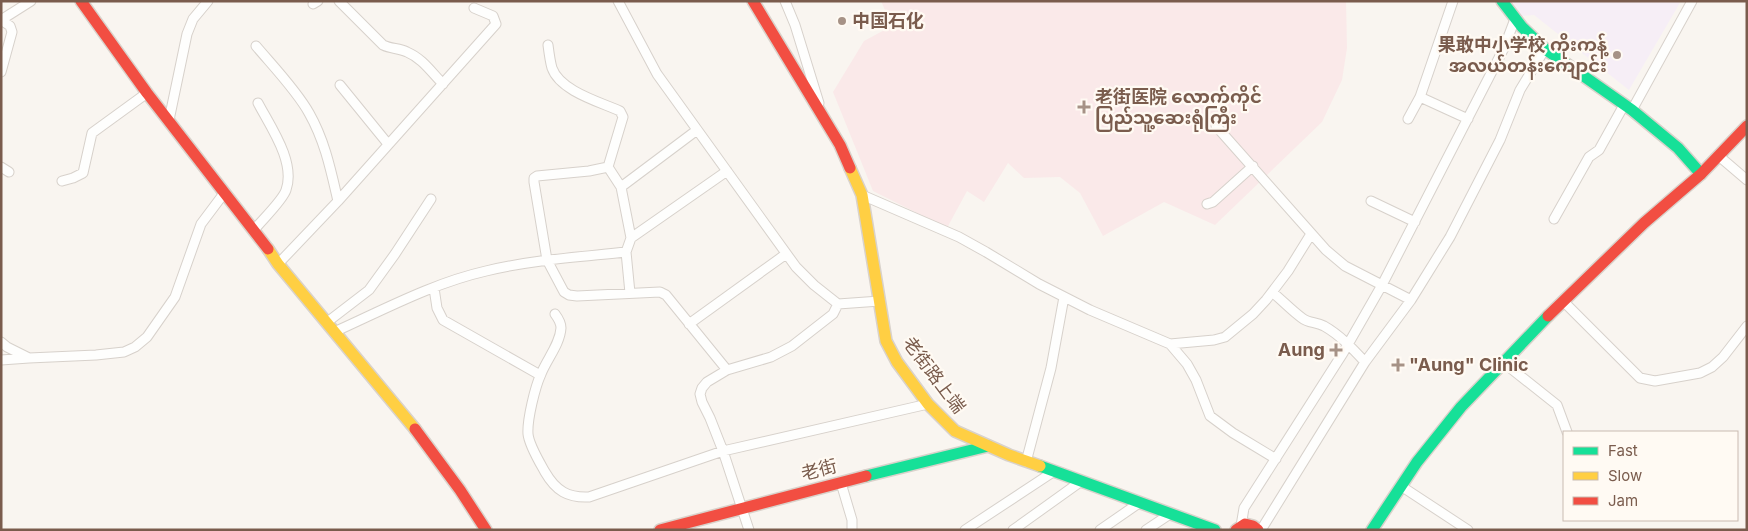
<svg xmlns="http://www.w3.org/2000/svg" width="1748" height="531" font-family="Inter,'Noto Sans SC','Noto Sans Myanmar',sans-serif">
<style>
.education{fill:#f6eef6}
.medical{fill:#fae9e9}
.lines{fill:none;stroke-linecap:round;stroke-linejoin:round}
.street-casing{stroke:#d7d1cb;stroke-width:11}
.fast-casing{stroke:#d9d2cb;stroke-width:14}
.slow-casing{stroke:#d9d2cb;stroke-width:14}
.jam-casing{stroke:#d9d2cb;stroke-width:14}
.street{stroke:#fefefd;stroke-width:9}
.fast{stroke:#16e098;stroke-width:11}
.slow{stroke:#ffcf43;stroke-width:11}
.jam{stroke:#f24e42;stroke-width:11}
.poi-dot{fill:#a69286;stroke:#fffaf3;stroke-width:2}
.labels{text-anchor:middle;stroke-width:4.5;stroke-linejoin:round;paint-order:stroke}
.poi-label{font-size:18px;font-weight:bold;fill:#7a5c4d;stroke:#fffaf3;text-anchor:start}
.street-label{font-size:18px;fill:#7a5c4d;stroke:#fffaf3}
</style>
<rect width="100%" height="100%" fill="#f9f5f0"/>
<path class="education" d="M 1511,1 L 1681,1 L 1629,90 L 1534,15 L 1522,16 Z"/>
<path class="medical" d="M 881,1 L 1346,1 L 1347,48 L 1342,80 L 1322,122 L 1215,225 L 1164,202 L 1103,236 L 1080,193 L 1060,177 L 1024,178 L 1008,163 L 984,202 L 967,191 L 947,228 L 873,191 L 833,92 L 864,41 L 892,26 Z"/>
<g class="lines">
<defs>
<path id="street" d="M 339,1 L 383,45 C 391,49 399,48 407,52 C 422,58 432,73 443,84
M 618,1 L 657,74 L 796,267 L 814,285 L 838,304
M 785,1 L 795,25 L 819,103
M 313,4 L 318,1
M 1,20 L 10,26 L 12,32 L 1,72
M 1,20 L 31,1
M 548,45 C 549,53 550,61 552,68 C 560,91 600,102 620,111 L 623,117 L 608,167
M 256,46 C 272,65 297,91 309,113 C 325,141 331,171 338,201
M 340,85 L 388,144
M 1420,97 L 1468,119
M 1632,110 L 1692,1
M 1408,119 L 1420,97 L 1453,1
M 169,120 L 187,34 L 193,19 L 208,1
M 1216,126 L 1326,250 L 1345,266 L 1411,300
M 1720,157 L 1747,180
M 1,167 L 9,172
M 608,167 L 589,171 L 537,176 L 534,178 L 534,182 L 547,260 L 564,292 L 569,295 L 577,296 L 660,292 L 666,295 L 727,370
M 608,167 L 621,187 L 631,238 L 626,252 L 630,293
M 62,181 L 73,178 L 83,173 L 92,133 L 147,93
M 621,187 L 697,130
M 862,195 L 959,237 L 986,252 L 1039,284 L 1090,310 L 1170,344 L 1214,340 L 1225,337 L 1253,314 L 1266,300 L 1288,271 L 1311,234
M 1371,201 L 1415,222
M 1207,204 L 1213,202 L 1253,166
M 1554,219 L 1589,157 L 1599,150 L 1624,105
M 254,230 C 262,220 283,200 286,190 C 296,162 270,126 258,103
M 631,238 L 727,171
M 278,264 L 338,201 L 496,24 L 493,16 L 474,8
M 434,288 L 437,308 L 443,320 L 540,375
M 1272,292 C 1282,300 1291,310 1302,318 C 1308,323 1316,322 1324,326 C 1340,335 1353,349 1365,362
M 1563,301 L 1640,378 L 1655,381 L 1700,373 L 1712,367 L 1723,357 L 1747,326
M 555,314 C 558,318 561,322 561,328 C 560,344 547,359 541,374 C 535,387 527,420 528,434 C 529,445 540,463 545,472 C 556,491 568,498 589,497 L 723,451 L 928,404
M 326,323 L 369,290 L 395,254 L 431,199
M 689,324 L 786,254
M 334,332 C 383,310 433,283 486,271 C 531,260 579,257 626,252
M 1,342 L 7,347 L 29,358 L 96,355 L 124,352 L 135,347 L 147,337 L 175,297 L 201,224 L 225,192
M 1170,344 L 1187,364 L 1196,380 L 1210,416 L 1233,433 L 1276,459
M 1,360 L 29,358
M 1504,363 L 1557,405 L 1567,432
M 1026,462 L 1051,368 L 1064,297
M 841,483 L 852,520 L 852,530
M 1401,486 L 1468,530
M 1241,526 L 1244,508 L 1343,353 L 1382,285 L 1504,48 L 1515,19
M 749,530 L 723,451 L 710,418 L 702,402 L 700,394 L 702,388 L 707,382 L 727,370 L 771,357 L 792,346 L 833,314 L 838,304 L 880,301
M 965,530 L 1053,472
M 1013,530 L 1080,482
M 1100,530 L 1139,503
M 1146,530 L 1170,514
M 1261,530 L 1365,362 L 1411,300 L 1450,237 L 1500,140 L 1520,90 L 1545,49"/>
<path id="fast" d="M 1502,1 L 1522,27 L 1545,49 L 1632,110 L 1678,148 L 1701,174
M 1040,466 L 1215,530
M 866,476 L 988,446
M 1372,530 L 1417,462 L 1461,407 L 1548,316"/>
<path id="slow" d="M 850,168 L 862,195 L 886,341 L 897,362 L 928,404 L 955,431 L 1009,455 L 1040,466
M 268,249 L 278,264 L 415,429"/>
<path id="jam" d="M 81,1 L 147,93 L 268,249
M 753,1 L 840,145 L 850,168
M 1548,316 L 1644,223 L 1701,174 L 1747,126
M 415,429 L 460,490 L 486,530
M 660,530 L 866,476
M 1236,530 L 1245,524 L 1253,526 L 1258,530"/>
</defs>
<use href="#street" class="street-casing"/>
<use href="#fast" class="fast-casing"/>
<use href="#slow" class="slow-casing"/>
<use href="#jam" class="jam-casing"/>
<use href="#street" class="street"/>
<use href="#fast" class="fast"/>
<use href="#slow" class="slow"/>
<use href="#jam" class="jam"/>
</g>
<g class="poi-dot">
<circle cx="842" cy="21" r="5"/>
<circle cx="1617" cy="55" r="5"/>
<path d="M1081.5 99.5h5v5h5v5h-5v5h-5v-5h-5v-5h5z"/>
<path d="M1333.5 342.5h5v5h5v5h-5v5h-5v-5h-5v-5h5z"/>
<path d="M1395.5 357.5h5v5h5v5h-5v5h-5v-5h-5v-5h5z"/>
</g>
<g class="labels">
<g class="poi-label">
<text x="852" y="27">中国石化</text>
<text x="1607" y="51" text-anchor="end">果敢中小学校 ကိုးကန့်<tspan x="1607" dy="21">အလယ်တန်းကျောင်း</tspan></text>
<text x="1095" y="103">老街医院 လောက်ကိုင်<tspan x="1095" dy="21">ပြည်သူ့ဆေးရုံကြီး</tspan></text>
<text x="1325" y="356" text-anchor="end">Aung</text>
<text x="1409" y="371">"Aung" Clinic</text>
</g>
<g class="street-label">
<text transform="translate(934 375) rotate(53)" y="6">老街路上端</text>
<text transform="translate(819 470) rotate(-14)" y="6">老街</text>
</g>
</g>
<rect width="1748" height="531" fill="none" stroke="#7a5c4d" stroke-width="5"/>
<rect x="1563" y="431" width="175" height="90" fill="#fffaf3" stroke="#cabbb1"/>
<rect x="1573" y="447" width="25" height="8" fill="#16e098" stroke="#cabbb1"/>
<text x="1608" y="456" font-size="15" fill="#7a5c4d">Fast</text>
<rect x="1573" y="472" width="25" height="8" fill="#ffcf43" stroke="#cabbb1"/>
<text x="1608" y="481" font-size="15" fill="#7a5c4d">Slow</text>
<rect x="1573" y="497" width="25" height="8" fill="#f24e42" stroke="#cabbb1"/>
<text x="1608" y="506" font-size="15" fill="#7a5c4d">Jam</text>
</svg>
